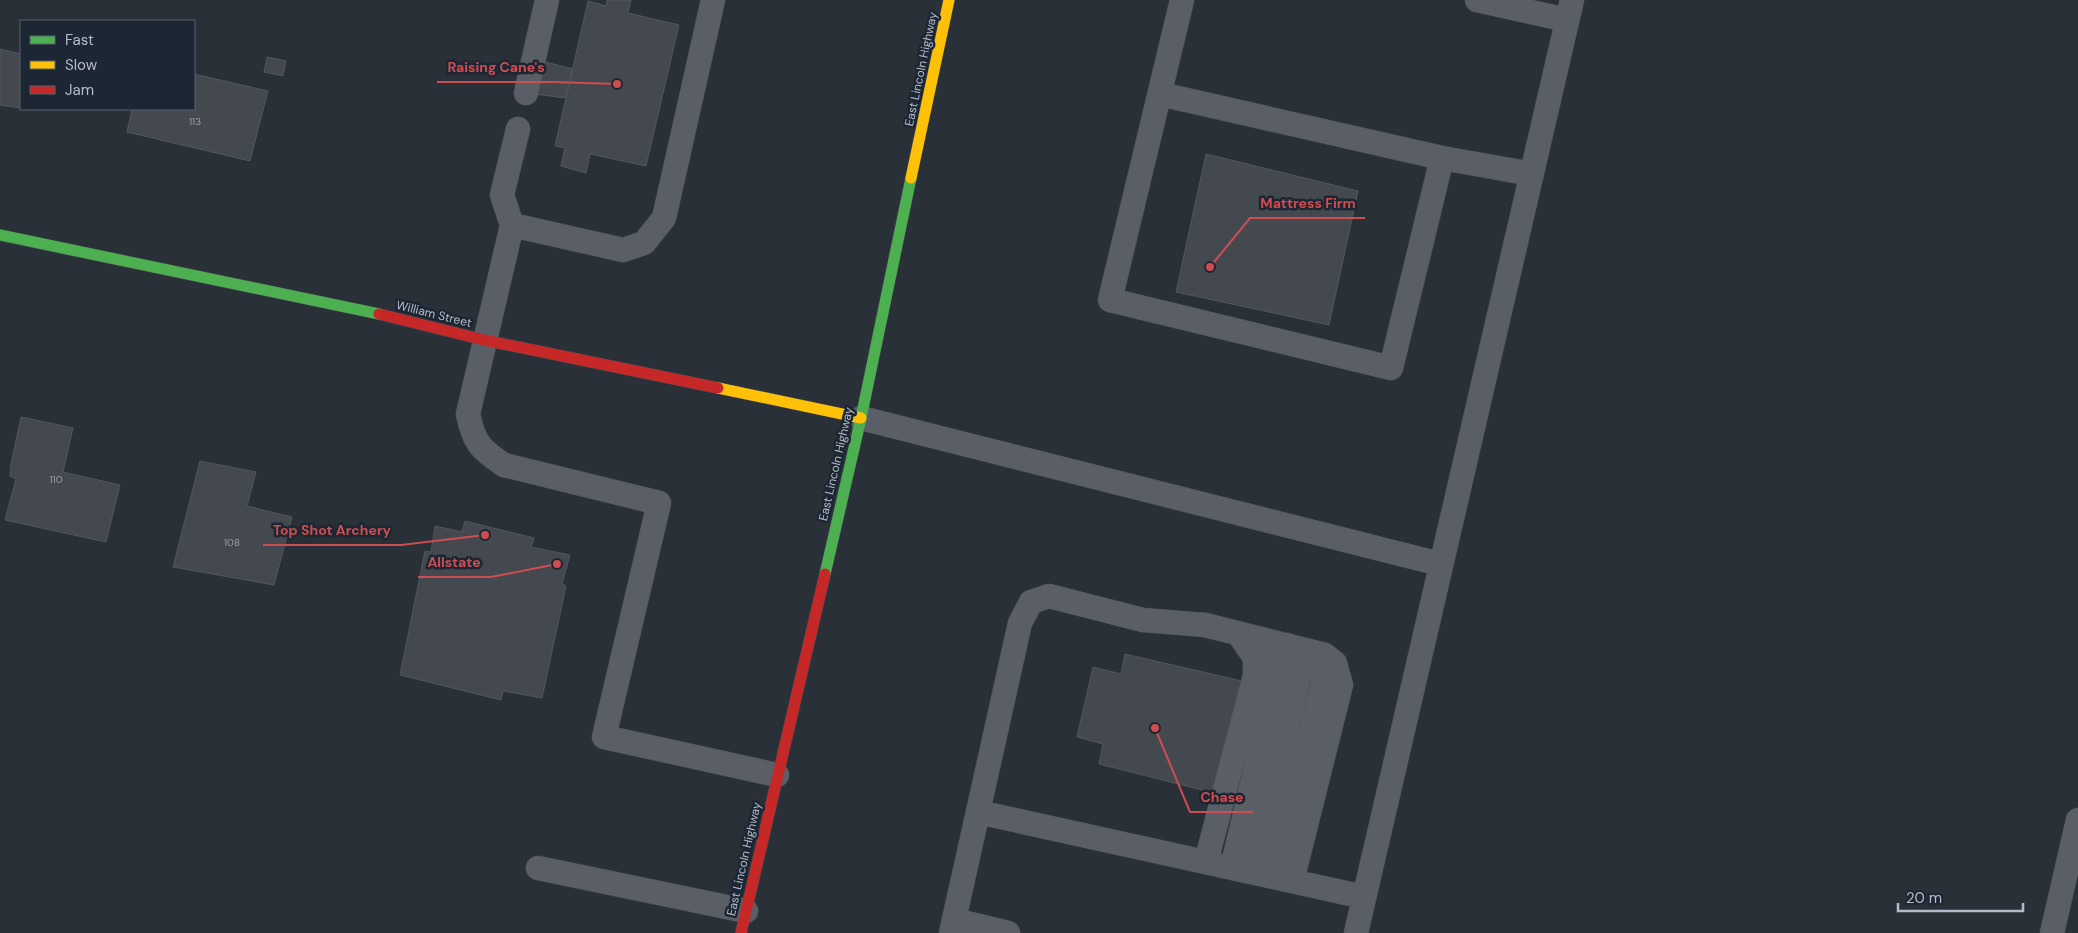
<svg xmlns="http://www.w3.org/2000/svg" width="2078" height="933" font-family="'DM Sans',sans-serif">
<style>
.building{fill:#444950;stroke:#52575f}
.lines{fill:none;stroke-linecap:round;stroke-linejoin:round}
.lane-casing{stroke:#484c53;stroke-width:25}
.fast-casing{stroke:#484c53;stroke-width:12}
.slow-casing{stroke:#484c53;stroke-width:12}
.jam-casing{stroke:#484c53;stroke-width:12}
.lane{stroke:#5a5e66;stroke-width:24}
.fast{stroke:#4caf50;stroke-width:11}
.slow{stroke:#ffc107;stroke-width:11}
.jam{stroke:#c62828;stroke-width:11}
.labels{text-anchor:middle;stroke-width:5;stroke-linejoin:round;paint-order:stroke}
.number-label{font-size:10px;fill:#989fab}
.street-label{font-size:12px;fill:#b4bcc9;stroke:#1d2633}
.leader{fill:none;stroke:#ce4d50;stroke-width:2}
.callout-dot{fill:#ce4d50;stroke:#1d2633;stroke-width:2}
.callout-label{font-size:14px;text-anchor:middle;font-weight:bold;fill:#ce4d50;stroke:#1d2633;stroke-width:5;stroke-linejoin:round;paint-order:stroke}
</style>
<rect width="100%" height="100%" fill="#2a3038"/>
<path class="building" d="M 607,0 L 631,0 L 628,13 L 679,25 L 646,166 L 590,154 L 586,173 L 561,166 L 565,148 L 555,146 L 588,1 L 606,6 Z
M 0,49 L 21,54 L 21,108 L 0,105 Z
M 267,57 L 286,61 L 283,76 L 264,72 Z
M 534,59 L 573,69 L 566,98 L 526,93 Z
M 194,74 L 268,91 L 250,161 L 127,132 L 132,109 L 194,109 Z
M 1206,154 L 1358,191 L 1329,325 L 1176,292 Z
M 21,417 L 73,428 L 63,472 L 120,485 L 106,542 L 5,520 L 16,479 L 10,476 L 11,464 Z
M 200,461 L 256,472 L 247,506 L 292,517 L 274,585 L 173,567 Z
M 465,521 L 534,538 L 531,547 L 570,555 L 562,584 L 566,586 L 542,698 L 503,691 L 501,700 L 400,675 L 425,551 L 431,552 L 435,526 L 462,532 Z
M 1125,654 L 1242,681 L 1214,793 L 1099,764 L 1103,744 L 1077,737 L 1093,667 L 1121,674 Z"/>
<g class="lines">
<defs>
<path id="lane" d="M 713,0 L 664,218 L 644,243 L 623,250 L 512,225 L 468,414 C 474,443 480,449 504,465 L 659,503 L 604,737 L 777,775
M 1182,0 L 1110,300 L 1391,368 L 1442,158
M 1477,0 L 1567,20
M 526,93 L 547,0
M 1160,94 L 1442,158 L 1532,174
M 512,225 L 502,195 L 518,129
M 861,418 L 1440,564
M 978,812 L 1364,897
M 1206,862 L 1255,675 L 1255,658 L 1238,633
M 538,868 L 746,911
M 1232,868 L 1279,671 L 1276,650 L 1261,639
M 1253,872 L 1299,677 L 1299,664 L 1287,645
M 1275,877 L 1324,678 L 1319,663 L 1310,654
M 954,920 L 1008,933
M 951,933 L 1020,623 L 1031,602 L 1049,596 L 1143,620 L 1205,625 L 1325,655 L 1335,663 L 1341,685 L 1292,881
M 1356,933 L 1572,0
M 2052,933 L 2078,820"/>
<path id="fast" d="M 0,235 L 379,314
M 825,574 L 861,418 L 911,178"/>
<path id="slow" d="M 911,178 L 949,0
M 718,388 L 861,418"/>
<path id="jam" d="M 379,314 L 484,340 L 718,388
M 741,933 L 825,574"/>
</defs>
<use href="#lane" class="lane-casing"/>
<use href="#fast" class="fast-casing"/>
<use href="#slow" class="slow-casing"/>
<use href="#jam" class="jam-casing"/>
<use href="#lane" class="lane"/>
<use href="#fast" class="fast"/>
<use href="#slow" class="slow"/>
<use href="#jam" class="jam"/>
</g>
<g class="labels">
<g class="number-label">
<text x="195" y="125">113</text>
<text x="56" y="483">110</text>
<text x="232" y="546">108</text>
</g>
<g class="street-label">
<text transform="translate(921 69) rotate(-78)" y="4">East Lincoln Highway</text>
<text transform="translate(434 314) rotate(14)" y="4">William Street</text>
<text transform="translate(836 464) rotate(-77)" y="4">East Lincoln Highway</text>
<text transform="translate(744 859) rotate(-77)" y="4">East Lincoln Highway</text>
</g>
</g>
<path class="leader" d="M617 84L554 82H437M1210 267L1250 218H1365M485 535L401 545H263M557 564L491 577H418M1155 728L1190 812H1253"/>
<g class="callout-dot">
<circle cx="617" cy="84" r="5"/>
<circle cx="1210" cy="267" r="5"/>
<circle cx="485" cy="535" r="5"/>
<circle cx="557" cy="564" r="5"/>
<circle cx="1155" cy="728" r="5"/>
</g>
<g class="callout-label">
<text x="496" y="72">Raising Cane's</text>
<text x="1308" y="208">Mattress Firm</text>
<text x="332" y="535">Top Shot Archery</text>
<text x="454" y="567">Allstate</text>
<text x="1222" y="802">Chase</text>
</g>
<rect x="20" y="20" width="175" height="90" fill="#1d2633" stroke="#59626f"/>
<rect x="30" y="36" width="25" height="8" fill="#4caf50" stroke="#59626f"/>
<text x="65" y="45" font-size="15" fill="#b4bcc9">Fast</text>
<rect x="30" y="61" width="25" height="8" fill="#ffc107" stroke="#59626f"/>
<text x="65" y="70" font-size="15" fill="#b4bcc9">Slow</text>
<rect x="30" y="86" width="25" height="8" fill="#c62828" stroke="#59626f"/>
<text x="65" y="95" font-size="15" fill="#b4bcc9">Jam</text>
<path d="M1898 903v8h125v-8" fill="none" stroke="#b4bcc9" stroke-width="2.5"/>
<text x="1906" y="903" font-size="15" fill="#b4bcc9" stroke="#1d2633" stroke-width="4" paint-order="stroke">20 m</text>
</svg>
